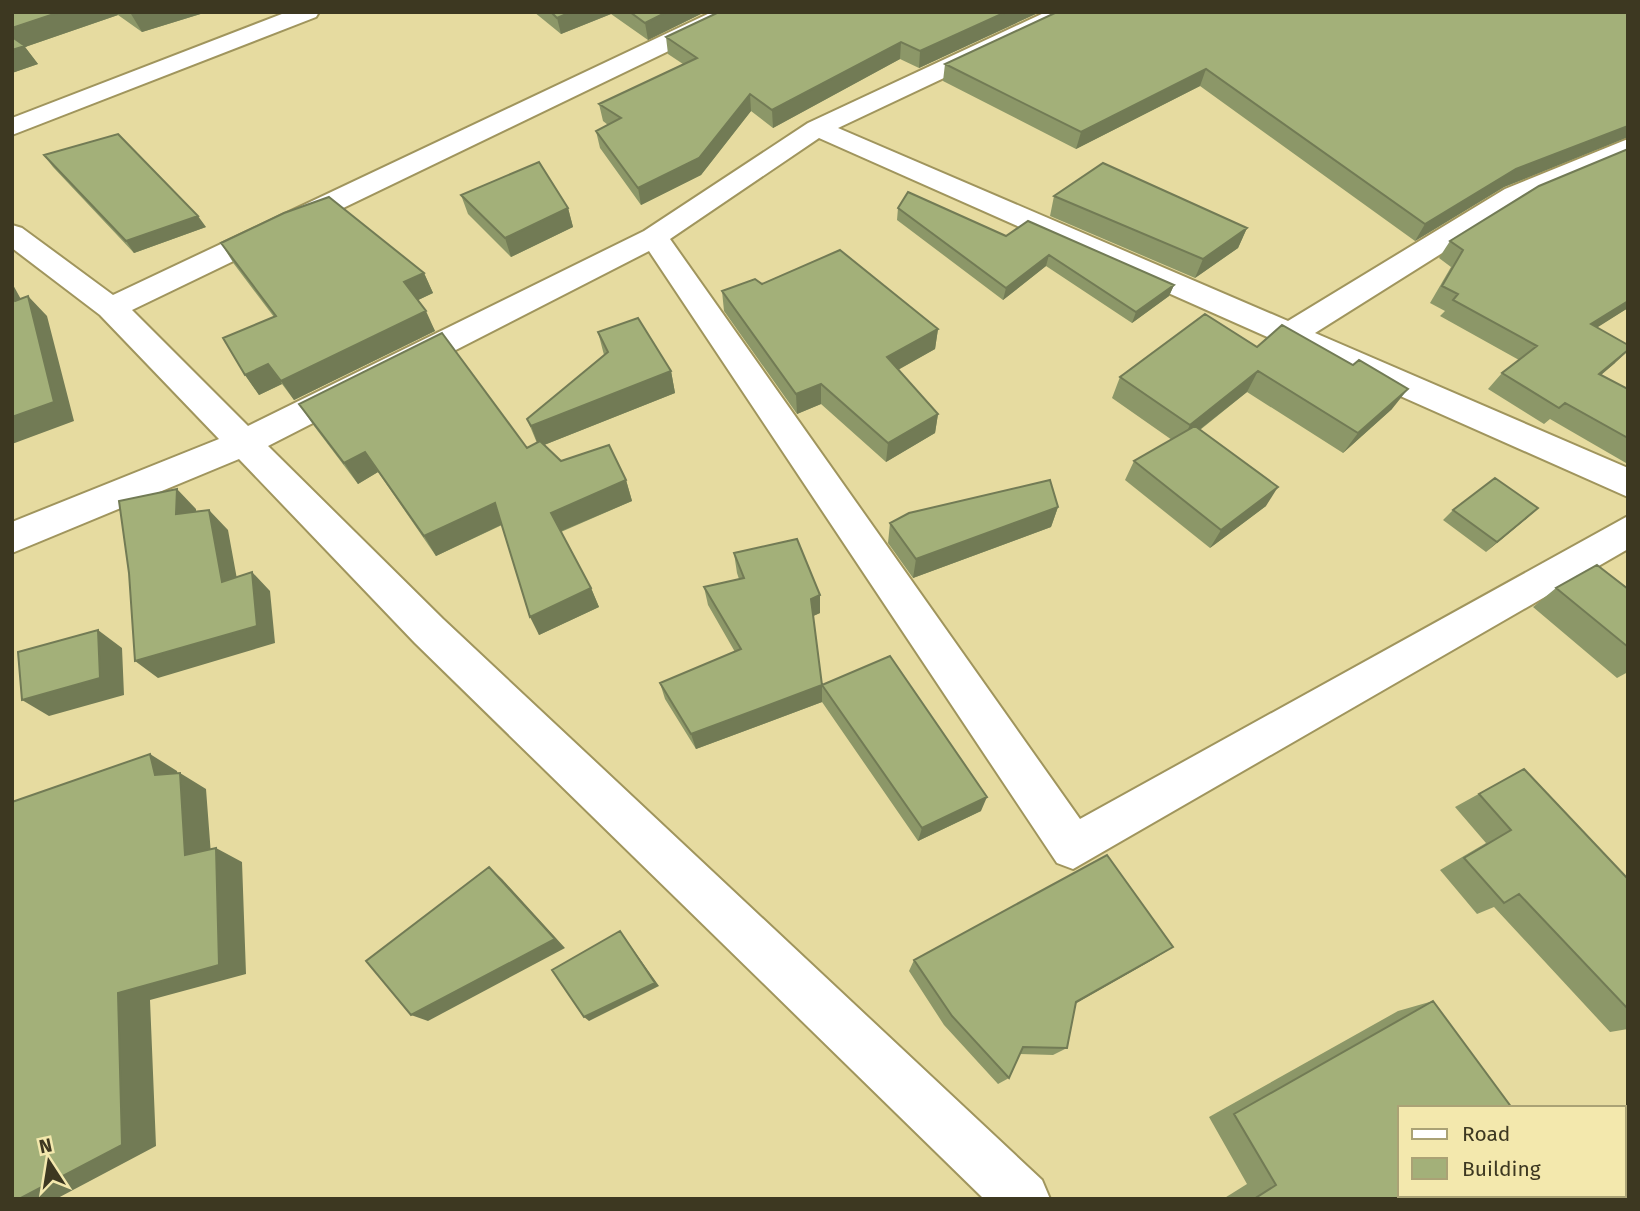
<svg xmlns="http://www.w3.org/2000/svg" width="1640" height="1211" font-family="'Fira Sans',sans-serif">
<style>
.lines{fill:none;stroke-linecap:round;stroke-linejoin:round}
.minor-casing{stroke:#a0955d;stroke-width:4}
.minor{fill:#fff;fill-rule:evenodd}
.wall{fill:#8c9768}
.shaded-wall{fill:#727b55}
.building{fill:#a3b079;stroke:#727b55;stroke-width:2}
</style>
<rect width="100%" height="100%" fill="#e6dba0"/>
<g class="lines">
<defs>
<path id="minor" d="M 287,12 L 319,12 L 316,17 L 12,135 L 12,118 Z
M 712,12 L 742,12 L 739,17 L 132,310 L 248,426 L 644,231 L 808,123 L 1046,12 L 1076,12 L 1073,17 L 838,128 L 1288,321 L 1505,189 L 1628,139 L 1628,157 L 1525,201 L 1315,333 L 1628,468 L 1628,497 L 819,138 L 670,239 L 1080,819 L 1628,516 L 1628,549 L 1073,869 L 1057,863 L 649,251 L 268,446 L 443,619 L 1042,1180 L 1050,1199 L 984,1199 L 415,643 L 239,459 L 12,553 L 12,522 L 219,439 L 100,315 L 12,248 L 12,225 L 22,228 L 113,295 Z"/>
</defs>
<use href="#minor" class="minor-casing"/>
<use href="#minor" class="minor"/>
</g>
<path class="wall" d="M 12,12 L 207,12 L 142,32 L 118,15 L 25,47 L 38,64 L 12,73 Z
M 534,12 L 705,12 L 648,40 L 611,14 L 561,34 Z
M 719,12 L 1040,12 L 919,68 L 900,59 L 773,128 L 751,111 L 701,175 L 641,205 L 600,148 L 596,131 L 608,125 L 603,121 L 599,104 L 683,64 L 668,54 L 666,37 Z
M 1628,12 L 1628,137 L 1504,187 L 1415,241 L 1200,86 L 1076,149 L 943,81 L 945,64 Z
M 1628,149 L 1628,308 L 1597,327 L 1615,363 L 1601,375 L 1628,389 L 1628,461 L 1626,463 L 1550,419 L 1544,424 L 1488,389 L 1502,373 L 1519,360 L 1440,316 L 1445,311 L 1430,303 L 1451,267 L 1439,258 L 1450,241 Z
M 44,155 L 206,227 L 134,253 L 53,167 Z
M 461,195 L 568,208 L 573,227 L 511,257 L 468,214 Z
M 1054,196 L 1247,228 L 1238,248 L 1195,278 L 1050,216 Z
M 898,208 L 1006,236 L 1174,285 L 1169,296 L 1132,323 L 1046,266 L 1003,300 L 897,220 Z
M 221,243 L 424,273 L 433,293 L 418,300 L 435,331 L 294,400 L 282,384 L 259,395 L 245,375 L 274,317 L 234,264 Z
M 762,284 L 938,329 L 935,349 L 898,370 L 938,414 L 935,433 L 886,462 L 821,404 L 797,414 L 724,311 L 722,291 Z
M 598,332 L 671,371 L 675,393 L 544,445 L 561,461 L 626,480 L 632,501 L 561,532 L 591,588 L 599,607 L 539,635 L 502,525 L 436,556 L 378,472 L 358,484 L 314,426 L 299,404 L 527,448 L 537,443 L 527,419 L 604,355 Z
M 1257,347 L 1392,409 L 1343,453 L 1247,392 L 1200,430 L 1266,506 L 1210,548 L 1125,480 L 1134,461 L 1172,440 L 1112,398 L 1120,377 Z
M 1058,507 L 1051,527 L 913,578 L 888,543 L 890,523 Z
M 1453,510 L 1527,518 L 1486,552 L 1443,520 Z
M 734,553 L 820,595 L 820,613 L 813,616 L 822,685 L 981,811 L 918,841 L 822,702 L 696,749 L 665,699 L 660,683 L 735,652 L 708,605 L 704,587 L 739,579 L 737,573 Z
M 1556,588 L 1628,589 L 1628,672 L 1617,678 L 1533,607 Z
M 1524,769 L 1628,879 L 1628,1029 L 1610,1032 L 1494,907 L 1477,914 L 1440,870 L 1486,843 L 1455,807 Z
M 1154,959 L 1075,1003 L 1067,1048 L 1053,1055 L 1020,1054 L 1009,1078 L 998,1084 L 944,1025 L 909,971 L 914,960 Z
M 1433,1001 L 1579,1199 L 1223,1199 L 1247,1184 L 1209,1117 L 1398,1011 Z"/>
<path class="shaded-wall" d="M 60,12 L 116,12 L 118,15 L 25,47 L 38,64 L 12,73 L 12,28 Z
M 135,12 L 207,12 L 142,32 L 131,14 Z
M 571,12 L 611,12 L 611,14 L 561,34 L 557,18 Z
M 667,12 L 705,12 L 648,40 L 645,23 Z
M 1006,12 L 1040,12 L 919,68 L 920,51 Z
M 901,42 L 900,59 L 773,128 L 772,110 Z
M 1206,69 L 1200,86 L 1076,149 L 1081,132 Z
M 750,94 L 751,111 L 701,175 L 641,205 L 638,188 Z
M 1628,126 L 1628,137 L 1504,187 L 1415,241 L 1425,224 L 1516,169 Z
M 568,208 L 573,227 L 511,257 L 505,238 Z
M 198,216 L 206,227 L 134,253 L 126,241 Z
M 1247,228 L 1238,248 L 1195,278 L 1203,259 Z
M 1049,255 L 1046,266 L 1003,300 L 1006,288 Z
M 424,273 L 433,293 L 414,302 L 404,282 Z
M 12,283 L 33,321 L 15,301 L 12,297 Z
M 1174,285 L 1169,296 L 1132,323 L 1136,312 Z
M 28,296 L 47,316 L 74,421 L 12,444 L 12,417 Z
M 1628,301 L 1628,308 L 1576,341 L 1591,324 Z
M 426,311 L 435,331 L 294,400 L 281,381 Z
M 938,329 L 935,349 L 885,377 L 887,357 Z
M 1628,351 L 1615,363 L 1583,390 L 1599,374 Z
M 268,364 L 282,384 L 259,395 L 245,375 Z
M 671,371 L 675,393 L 539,447 L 531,426 Z
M 1258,371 L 1247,392 L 1180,445 L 1190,425 Z
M 821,384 L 821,404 L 797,414 L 796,394 Z
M 1408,389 L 1392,409 L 1343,453 L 1358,433 Z
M 938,414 L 935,433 L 886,462 L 888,443 Z
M 365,452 L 378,472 L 358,484 L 344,463 Z
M 626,480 L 632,501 L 559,532 L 551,513 Z
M 1278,487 L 1266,506 L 1210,548 L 1221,530 Z
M 177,489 L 196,509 L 196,534 L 176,514 Z
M 495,503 L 505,523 L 436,556 L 424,536 Z
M 1058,507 L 1051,527 L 913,578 L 916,559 Z
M 1538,508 L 1527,518 L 1486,552 L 1497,542 Z
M 209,510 L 228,530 L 241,601 L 222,582 Z
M 252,572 L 270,591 L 275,643 L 158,678 L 135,661 Z
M 591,588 L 599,607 L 539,635 L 530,617 Z
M 820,595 L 820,613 L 811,617 L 811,599 Z
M 98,630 L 122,648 L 124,695 L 49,716 L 22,700 Z
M 822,685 L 822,702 L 696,749 L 691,734 Z
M 150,754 L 177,771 L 181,789 L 180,773 L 206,789 L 212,868 L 185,855 L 155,775 Z
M 987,797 L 981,811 L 918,841 L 922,828 Z
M 216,848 L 242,862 L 246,974 L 150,1000 L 156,1146 L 56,1199 L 19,1199 L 118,993 Z
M 489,867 L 502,879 L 565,948 L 428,1021 L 411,1015 Z
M 620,931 L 659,986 L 589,1021 L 584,1017 Z
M 1173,947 L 1154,959 L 1061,1012 L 1076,1002 Z"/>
<path class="building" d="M 12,12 L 60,12 L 12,28 Z
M 551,12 L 571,12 L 557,18 Z
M 630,12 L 667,12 L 645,23 Z
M 719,12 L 1006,12 L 920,51 L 901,42 L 772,110 L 750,94 L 699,158 L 638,188 L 596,131 L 621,118 L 599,104 L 697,58 L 666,37 Z
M 1057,12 L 1628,12 L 1628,126 L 1516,169 L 1425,224 L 1206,69 L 1081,132 L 945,64 Z
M 12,37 L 25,46 L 12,50 Z
M 118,134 L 198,216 L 126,241 L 44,155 Z
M 1628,149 L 1628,301 L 1591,324 L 1628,345 L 1628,350 L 1599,374 L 1628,389 L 1628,438 L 1565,403 L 1559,408 L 1502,373 L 1537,346 L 1453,300 L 1458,294 L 1442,286 L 1463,250 L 1450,241 L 1539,186 Z
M 539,162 L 568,208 L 505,238 L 461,195 Z
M 1103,163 L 1247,228 L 1203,259 L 1054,196 Z
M 908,192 L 1006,236 L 1028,221 L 1174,285 L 1136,312 L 1049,255 L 1006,288 L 898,208 Z
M 329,197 L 424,273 L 404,282 L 426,311 L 281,381 L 268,364 L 245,375 L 223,338 L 276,316 L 221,243 L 284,213 Z
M 840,250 L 938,329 L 887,357 L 938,414 L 888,443 L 821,384 L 796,394 L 722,291 L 755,279 L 762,284 Z
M 28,296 L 54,402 L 12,417 L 12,297 L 15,301 Z
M 1205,314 L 1257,347 L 1282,325 L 1353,365 L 1359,360 L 1408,389 L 1358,433 L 1258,371 L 1190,425 L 1120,377 Z
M 638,318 L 671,371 L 531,426 L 527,419 L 608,352 L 598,332 Z
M 442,333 L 527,448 L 540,441 L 561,461 L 609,445 L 626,480 L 551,513 L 591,588 L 530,617 L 495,503 L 424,536 L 365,452 L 344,463 L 299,404 Z
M 1195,426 L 1278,487 L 1221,530 L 1134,461 Z
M 1495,478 L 1538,508 L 1497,542 L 1453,510 Z
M 1050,480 L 1058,507 L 916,559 L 890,523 L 909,513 Z
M 177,489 L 176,514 L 209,510 L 222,582 L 252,572 L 257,626 L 135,661 L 129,573 L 119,501 Z
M 797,539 L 820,595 L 811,599 L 822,685 L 691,734 L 660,683 L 741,649 L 704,587 L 744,578 L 734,553 Z
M 1597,565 L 1628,589 L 1628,647 L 1556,588 Z
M 98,630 L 100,678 L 22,700 L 18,652 Z
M 890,656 L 987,797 L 922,828 L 822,685 Z
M 150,754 L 155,775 L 180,773 L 185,855 L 216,848 L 219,965 L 118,993 L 122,1145 L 19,1199 L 12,1199 L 12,802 Z
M 1524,769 L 1628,879 L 1628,1009 L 1519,894 L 1504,903 L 1464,858 L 1511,830 L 1479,794 Z
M 1107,855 L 1173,947 L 1076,1002 L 1067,1048 L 1023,1047 L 1009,1078 L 952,1016 L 914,960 Z
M 489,867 L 555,939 L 411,1015 L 366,961 Z
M 620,931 L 655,983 L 584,1017 L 552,970 Z
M 1433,1001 L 1512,1108 L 1400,1108 L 1400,1195 L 1576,1195 L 1579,1199 L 1254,1199 L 1276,1185 L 1234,1114 Z"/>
<rect width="1640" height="1211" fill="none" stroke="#3d3821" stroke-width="28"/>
<rect x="1398" y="1106" width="228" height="91" fill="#f3e8ad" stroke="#aaa275" stroke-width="2"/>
<rect x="1412" y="1129" width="35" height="10" fill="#ffffff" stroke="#aaa275" stroke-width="2"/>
<text x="1462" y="1141" font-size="21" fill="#3d3821">Road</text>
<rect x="1412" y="1158" width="35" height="21" fill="#a3b079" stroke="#aaa275" stroke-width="2"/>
<text x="1462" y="1176" font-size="21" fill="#3d3821">Building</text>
<g transform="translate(49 1162) rotate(348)" stroke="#f3e8ad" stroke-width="5" paint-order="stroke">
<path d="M0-5L12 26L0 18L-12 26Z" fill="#3d3821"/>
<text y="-10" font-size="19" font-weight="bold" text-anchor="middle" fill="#3d3821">N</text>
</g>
</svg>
